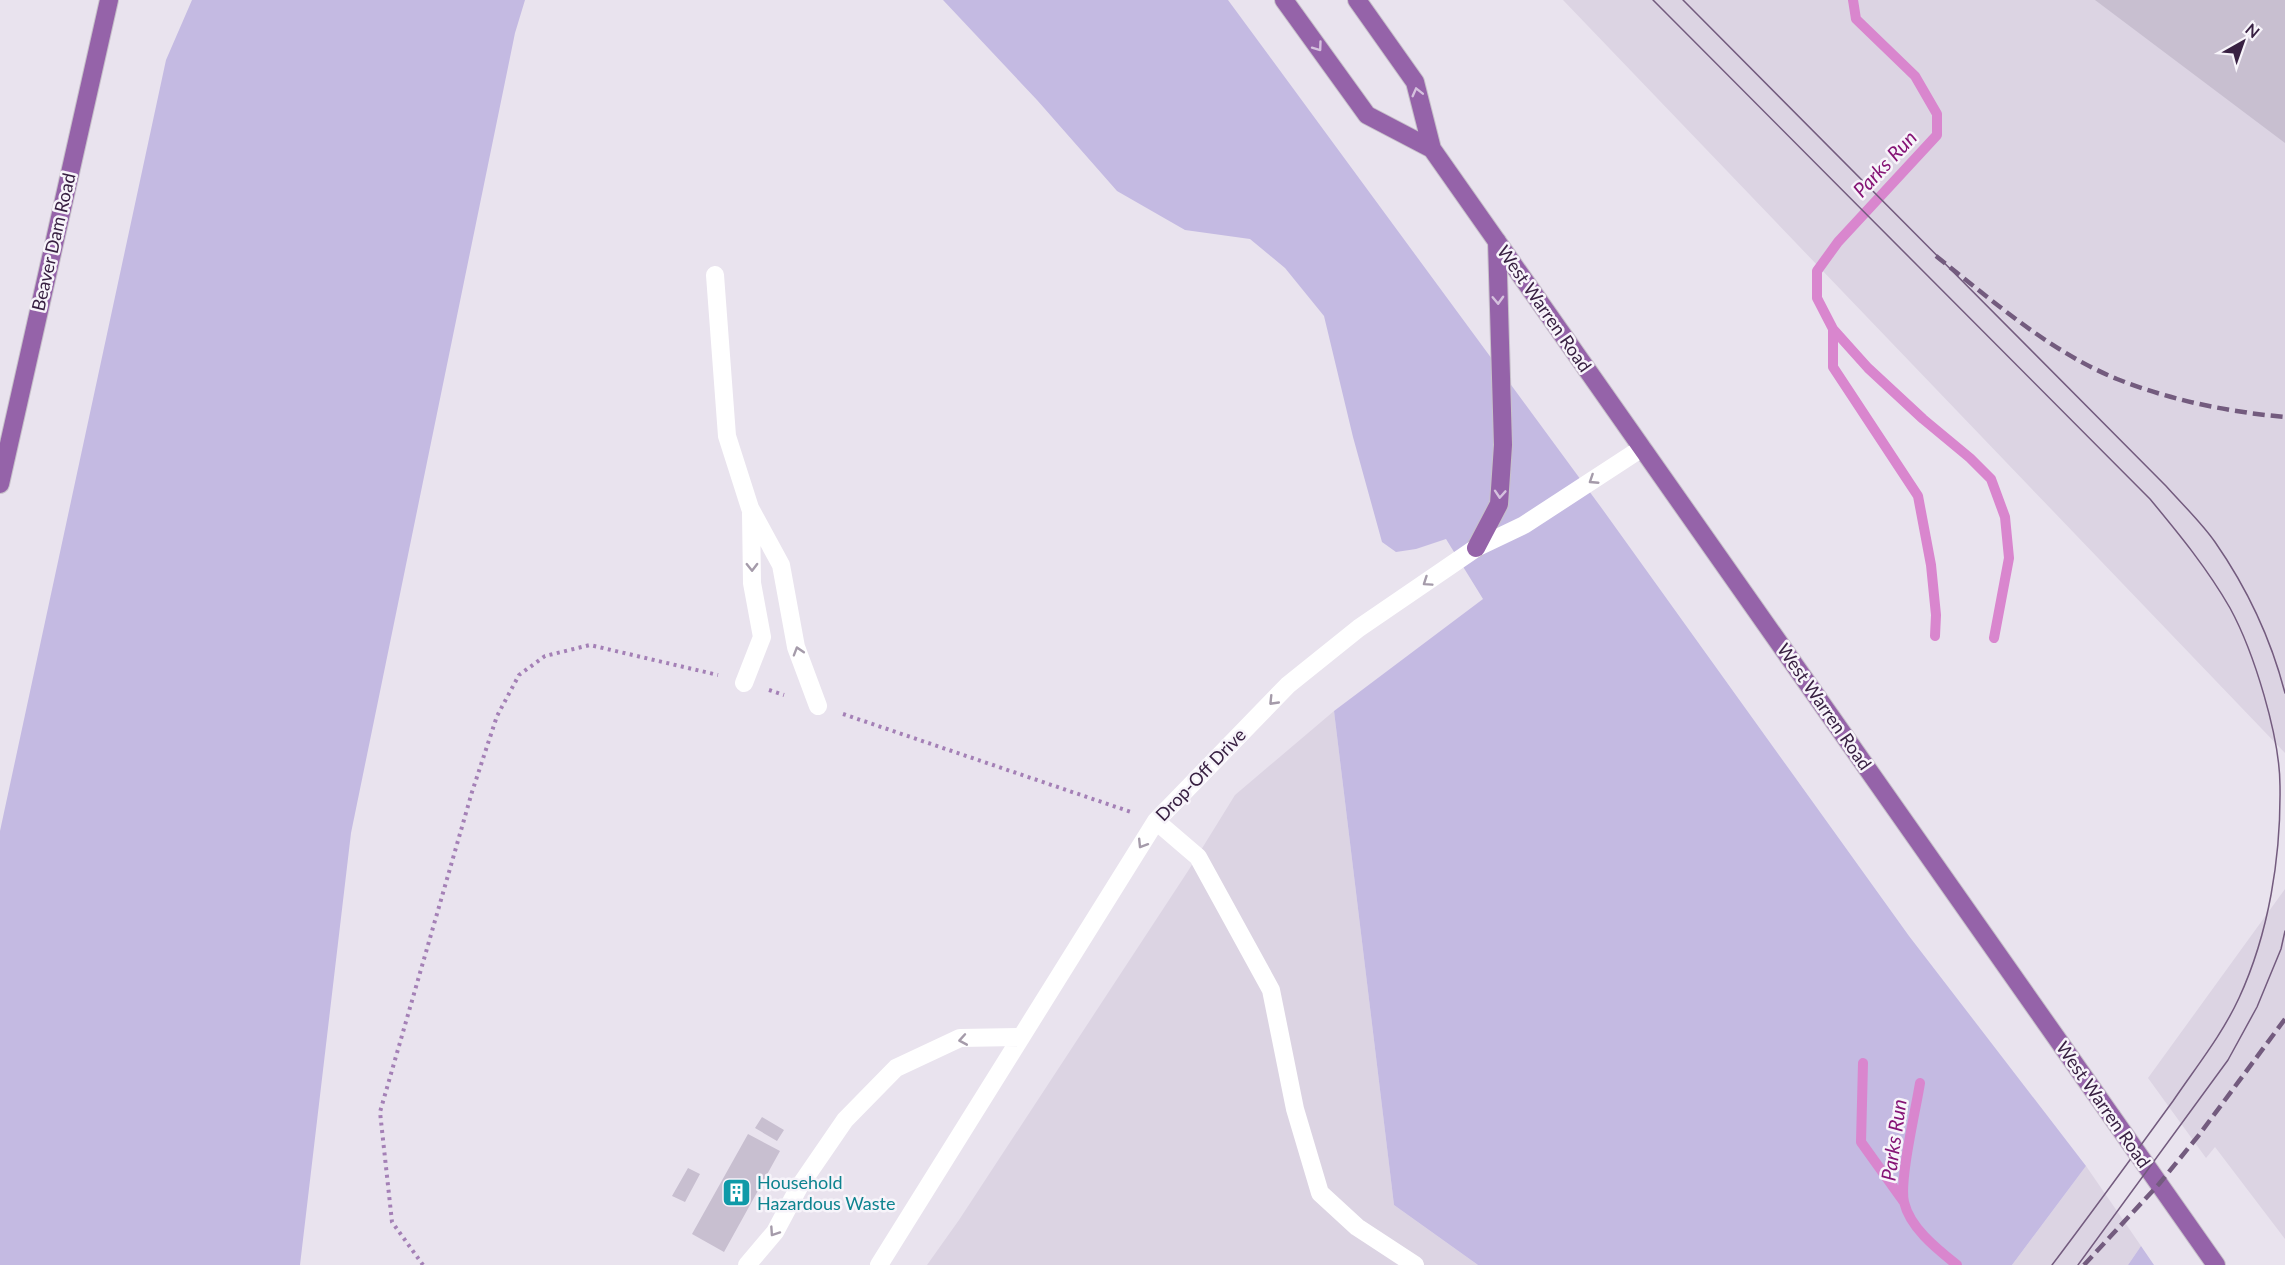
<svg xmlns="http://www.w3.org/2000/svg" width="2285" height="1265" font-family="Lato,sans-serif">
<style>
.built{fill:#dcd4e3}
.green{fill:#c4bae2}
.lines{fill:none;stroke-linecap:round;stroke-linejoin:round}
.stream{stroke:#d986ce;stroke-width:10}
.building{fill:#c8bfd0}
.major-casing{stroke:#c7c1ca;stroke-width:20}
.path{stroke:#a480b6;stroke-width:4;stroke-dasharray:3 4.5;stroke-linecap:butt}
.minor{stroke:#fff;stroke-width:18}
.major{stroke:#9563a9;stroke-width:18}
.tram{stroke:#735b7e;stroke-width:1.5}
.rail{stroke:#735b7e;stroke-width:4.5;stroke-dasharray:12 6;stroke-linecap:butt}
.oneway{stroke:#d5c1de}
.oneway2{stroke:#a59baa}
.labels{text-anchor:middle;stroke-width:5;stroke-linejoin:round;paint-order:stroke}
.street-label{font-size:18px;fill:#382042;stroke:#f7f4fa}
.culture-label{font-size:18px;fill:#0d838f;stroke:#f7f4fa;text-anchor:start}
.water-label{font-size:20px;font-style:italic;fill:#851375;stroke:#f7f4fa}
</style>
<rect width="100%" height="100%" fill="#e9e3ee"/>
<path class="built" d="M 1563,0 L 2285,0 L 2285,753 Z
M 1334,711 L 1394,1205 L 1478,1265 L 927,1265 L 959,1220 L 1188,871 L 1235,795 Z
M 2285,889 L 2285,1239 L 2215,1147 L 2206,1158 L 2148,1078 Z
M 2086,1166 L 2141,1246 L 2128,1265 L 2012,1265 Z"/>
<path class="green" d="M 192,0 L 525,0 L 515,33 L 351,833 L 300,1265 L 0,1265 L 0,831 L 166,60 Z
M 943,0 L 1228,0 L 1603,510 L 1909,936 L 2086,1166 L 2012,1265 L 1478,1265 L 1394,1205 L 1334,711 L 1483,599 L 1446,539 L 1416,549 L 1396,552 L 1382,542 L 1353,437 L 1324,316 L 1285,268 L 1250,239 L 1185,230 L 1117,191 L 1037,100 Z
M 2141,1246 L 2154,1265 L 2128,1265 Z"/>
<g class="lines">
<path class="stream" d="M 1853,0 L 1856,19 L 1915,76 L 1937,114 L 1937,135 L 1838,242 L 1817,271 L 1817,298 L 1833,329 L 1868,368 L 1923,419 L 1970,458 L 1991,479 L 2005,517 L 2009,558 L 1994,638
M 1833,329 L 1833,367 L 1918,496 L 1931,565 L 1936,615 L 1935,636
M 1863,1063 L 1861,1142 L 1904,1202
M 1920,1083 C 1916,1109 1899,1180 1904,1202 C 1910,1228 1937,1249 1957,1265"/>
</g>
<path class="building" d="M 2095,0 L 2285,0 L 2285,143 Z
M 762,1117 L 784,1130 L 777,1141 L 755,1128 Z
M 748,1134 L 780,1151 L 724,1252 L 692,1234 Z
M 688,1168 L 700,1174 L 685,1202 L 672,1196 Z"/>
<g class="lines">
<defs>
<path id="major" d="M 1284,0 L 1367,115 L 1432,149
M 1357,0 L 1415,82 L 1432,149 L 2216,1265
M 0,484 L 109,0
M 1476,548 L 1499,504 L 1503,445 L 1497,241"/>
</defs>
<use href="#major" class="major-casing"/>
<path class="path" d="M 769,690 L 784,695
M 843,714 L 1131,812
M 423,1265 L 392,1222 L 380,1112 L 472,792 L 497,716 L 519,675 L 545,656 L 590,645 L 718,675"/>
<path class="minor" d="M 715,275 L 727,436 L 750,508 L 781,565 L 796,647 L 818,706
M 744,683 L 762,637 L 752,583 L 751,513
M 1156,821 L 1198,857 L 1271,990 L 1295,1109 L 1320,1193 L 1357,1227 L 1415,1265
M 747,1265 L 775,1232 L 799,1187 L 845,1120 L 896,1068 L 960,1038 L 1021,1037
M 879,1265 L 1156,821 L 1288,685 L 1359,628 L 1476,548 L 1524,525 L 1642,448"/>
<use href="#major" class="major"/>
<path class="tram" d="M 1653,0 L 2150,499 C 2179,534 2207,568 2230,608 C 2254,652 2280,737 2280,786 C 2281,857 2269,933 2239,998 C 2222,1035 2196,1067 2173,1101 C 2133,1156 2093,1211 2052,1265
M 1683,0 L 2166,486 C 2182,504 2201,522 2215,542 C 2247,588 2271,639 2285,693
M 2078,1265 L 2228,1060 L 2257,1007 L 2281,949 L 2285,931"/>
<path class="rail" d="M 1936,256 C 1993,301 2049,351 2117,379 C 2170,400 2228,412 2285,417
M 2084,1265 L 2159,1184 L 2199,1135 L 2285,1019"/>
</g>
<defs><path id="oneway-chevron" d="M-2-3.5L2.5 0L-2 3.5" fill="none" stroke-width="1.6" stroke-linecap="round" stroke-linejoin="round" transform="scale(1.5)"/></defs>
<g class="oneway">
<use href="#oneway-chevron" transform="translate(1318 47) rotate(54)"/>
<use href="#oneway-chevron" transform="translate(1417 92) rotate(-104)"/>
<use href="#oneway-chevron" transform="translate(1498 300) rotate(88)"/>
<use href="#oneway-chevron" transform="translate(1500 494) rotate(94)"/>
</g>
<g class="oneway2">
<use href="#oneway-chevron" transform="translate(1593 480) rotate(147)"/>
<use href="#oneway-chevron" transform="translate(752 567) rotate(89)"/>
<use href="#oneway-chevron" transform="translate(1427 582) rotate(146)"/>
<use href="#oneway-chevron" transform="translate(798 651) rotate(-107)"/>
<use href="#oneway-chevron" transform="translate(1273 701) rotate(134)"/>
<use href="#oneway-chevron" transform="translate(1142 844) rotate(122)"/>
<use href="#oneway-chevron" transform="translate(963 1040) rotate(170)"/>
<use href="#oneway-chevron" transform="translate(774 1232) rotate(124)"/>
</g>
<defs>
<symbol id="building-square" viewBox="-11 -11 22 22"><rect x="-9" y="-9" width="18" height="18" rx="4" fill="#0f9aa8" stroke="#f7f4fa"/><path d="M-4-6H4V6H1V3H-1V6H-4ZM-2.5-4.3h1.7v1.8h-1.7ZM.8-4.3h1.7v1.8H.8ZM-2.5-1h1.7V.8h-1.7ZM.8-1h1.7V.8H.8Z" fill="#fff"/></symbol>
</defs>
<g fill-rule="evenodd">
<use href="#building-square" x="720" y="1176" width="33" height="33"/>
</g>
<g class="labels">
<g class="street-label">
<text transform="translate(54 242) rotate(-77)" y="6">Beaver Dam Road</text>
<text transform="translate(1544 309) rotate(55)" y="6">West Warren Road</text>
<text transform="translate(1824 707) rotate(55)" y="6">West Warren Road</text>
<text transform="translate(1201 775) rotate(-46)" y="6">Drop-Off Drive</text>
<text transform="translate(2103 1105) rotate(55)" y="6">West Warren Road</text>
</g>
<g class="culture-label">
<text x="757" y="1189">Household<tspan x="757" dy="21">Hazardous Waste</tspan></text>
</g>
<g class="water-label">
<text transform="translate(1885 164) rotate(-47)" y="7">Parks Run</text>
<text transform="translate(1894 1140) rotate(-82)" y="7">Parks Run</text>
</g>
</g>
<g transform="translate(2243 42) rotate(40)" stroke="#f7f4fa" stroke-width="4.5" paint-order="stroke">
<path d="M0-4.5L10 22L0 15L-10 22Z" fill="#382042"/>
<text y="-9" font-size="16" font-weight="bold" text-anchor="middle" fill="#382042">N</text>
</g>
</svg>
